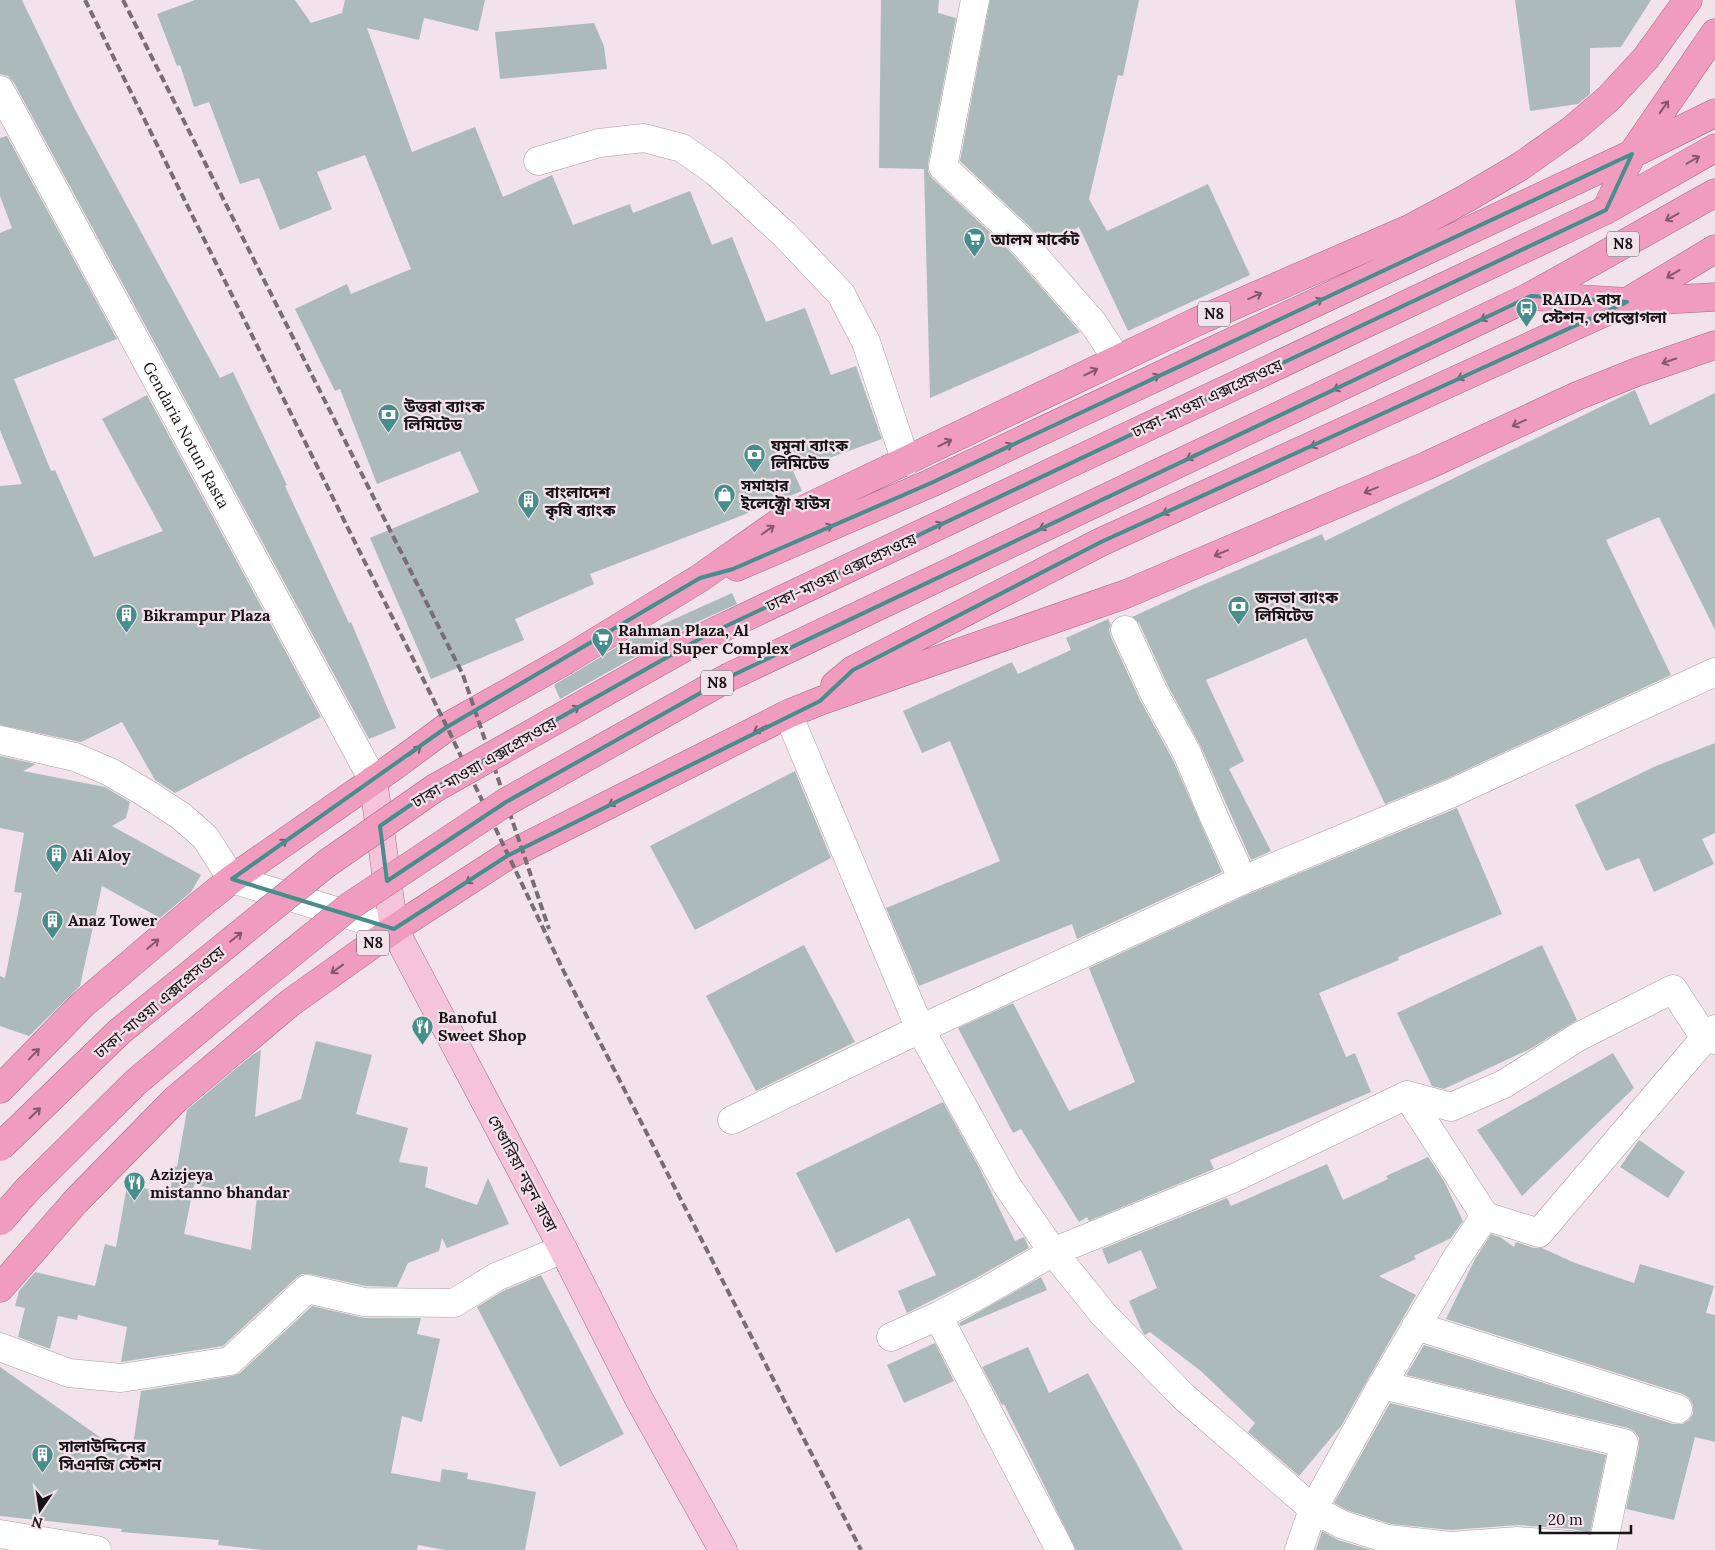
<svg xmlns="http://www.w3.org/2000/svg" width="1715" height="1550" font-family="Lora,'Noto Sans Bengali',serif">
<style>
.building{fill:#acbbba;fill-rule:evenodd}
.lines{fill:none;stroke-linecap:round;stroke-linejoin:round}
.street-casing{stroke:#a99ca1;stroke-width:29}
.secondary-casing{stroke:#a99ca1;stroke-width:29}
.primary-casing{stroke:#a46c84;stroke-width:29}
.highway-casing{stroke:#a46c84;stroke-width:29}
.street{stroke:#fff;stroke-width:28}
.secondary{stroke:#fff;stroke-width:28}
.primary{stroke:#f5c4d9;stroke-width:28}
.highway{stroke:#ef9cbf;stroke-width:28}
.rail{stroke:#776e72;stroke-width:4;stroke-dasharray:8 4;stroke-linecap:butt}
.highway-bridge-casing{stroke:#a46c84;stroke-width:29;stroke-linecap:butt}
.highway-bridge{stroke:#ef9cbf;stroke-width:28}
.oneway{stroke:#84586a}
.marked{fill:none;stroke:#468e8b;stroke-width:4;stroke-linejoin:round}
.labels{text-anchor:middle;stroke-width:4.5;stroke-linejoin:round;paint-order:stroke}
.shield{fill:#f1e3e9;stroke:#595155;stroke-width:1}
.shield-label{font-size:15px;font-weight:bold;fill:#181315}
.poi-label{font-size:16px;font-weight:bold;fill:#181315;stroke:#f1e3e9;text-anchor:start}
.street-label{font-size:16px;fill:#181315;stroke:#f1e3e9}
</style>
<rect width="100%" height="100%" fill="#f1e3e9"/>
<path class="building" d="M 0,0 L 22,0 L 74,108 L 220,378 L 233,372 L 287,485 L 285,486 L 349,623 L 351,622 L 396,728 L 369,739 L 14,83 L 8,76 L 0,74 Z
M 195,0 L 295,0 L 311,23 L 342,13 L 345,0 L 485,0 L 478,31 L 424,18 L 419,40 L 367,28 L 412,152 L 475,127 L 503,197 L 552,175 L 573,225 L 630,204 L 633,213 L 690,191 L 712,245 L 732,237 L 766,322 L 805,308 L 831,375 L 856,366 L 882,439 L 793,471 L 802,491 L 733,519 L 590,574 L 594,584 L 515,619 L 524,640 L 431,679 L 370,538 L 479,492 L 460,451 L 377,484 L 340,389 L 335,391 L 295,309 L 347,284 L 351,294 L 411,269 L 365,155 L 317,172 L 332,209 L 280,230 L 259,178 L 240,184 L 209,102 L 194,107 L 180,65 L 177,66 L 157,14 Z
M 881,0 L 939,0 L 938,13 L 956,18 L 928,164 L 928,172 L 932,178 L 1007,248 L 1080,332 L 930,398 L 924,169 L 879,168 Z
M 990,0 L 1139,0 L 1123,76 L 1118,75 L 1089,199 L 1107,231 L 1208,184 L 1250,275 L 1128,331 L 1079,227 L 1046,246 L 1029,226 L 960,161 Z
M 1515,0 L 1651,0 L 1621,47 L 1590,48 L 1590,94 L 1578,104 L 1530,111 Z
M 594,23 L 604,46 L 607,69 L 500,79 L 495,32 Z
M 7,136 L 117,339 L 14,379 L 51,471 L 55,470 L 94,557 L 163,531 L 102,419 L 147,395 L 321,717 L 175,793 L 155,780 L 122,722 L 81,742 L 0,725 L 0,486 L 22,484 L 0,430 L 0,233 L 12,228 L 0,196 L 0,138 Z
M 1635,390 L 1650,425 L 1715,393 L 1715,630 L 1659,517 L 1606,540 L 1671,675 L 1446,779 L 1385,804 L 1306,638 L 1206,680 L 1244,761 L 1229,769 L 1271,851 L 1251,860 L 1201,747 L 1168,686 L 1139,623 L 1132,617 L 1191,590 L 1322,534 L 1325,541 Z
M 732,593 L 737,604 L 695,623 L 560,699 L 554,685 L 649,628 L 650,630 Z
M 1108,619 L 1111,625 L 1109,629 L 1111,637 L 1140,700 L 1173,760 L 1222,872 L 1077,939 L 1072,924 L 919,986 L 886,908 L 1000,861 L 950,741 L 922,753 L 903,711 L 1012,662 L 1018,674 L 1071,650 L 1066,638 Z
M 1715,743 L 1715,833 L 1702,839 L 1714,864 L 1654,892 L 1639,858 L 1606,871 L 1575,805 L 1656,766 Z
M 0,756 L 36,764 L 23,771 L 105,787 L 130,802 L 126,818 L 112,826 L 201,875 L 191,892 L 160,918 L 102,886 L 80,986 L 29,1036 L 0,1026 L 0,976 L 5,978 L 22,893 L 14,892 L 24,833 L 0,828 Z
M 795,771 L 831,858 L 695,930 L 650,846 Z
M 1457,808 L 1502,914 L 1398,957 L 1399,960 L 1319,993 L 1346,1057 L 1355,1053 L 1371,1092 L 1210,1160 L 1214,1169 L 1089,1221 L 1087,1217 L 1079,1222 L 1021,1129 L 1013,1133 L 958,1028 L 1013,1003 L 1069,1111 L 1135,1082 L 1089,968 L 1249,894 Z
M 804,945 L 855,1042 L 756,1091 L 706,996 Z
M 1542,945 L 1577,1020 L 1530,1049 L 1444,1089 L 1432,1086 L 1397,1013 Z
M 316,1041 L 372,1055 L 356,1114 L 408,1128 L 399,1162 L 428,1167 L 425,1187 L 477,1205 L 488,1178 L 509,1224 L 447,1248 L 442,1238 L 439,1251 L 408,1263 L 397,1287 L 366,1286 L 310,1274 L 302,1274 L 296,1278 L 223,1346 L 121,1362 L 127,1327 L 78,1315 L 77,1320 L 58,1316 L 50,1349 L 18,1337 L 25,1308 L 15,1306 L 19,1291 L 35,1272 L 95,1286 L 105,1244 L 116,1247 L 127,1186 L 170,1192 L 174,1166 L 177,1167 L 187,1110 L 252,1055 L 261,1050 L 255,1117 L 301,1099 ZM 194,1185 L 257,1196 L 251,1250 L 184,1234 Z
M 1613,1053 L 1634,1088 L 1522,1196 L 1477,1130 Z
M 943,1102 L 979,1167 L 1015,1241 L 1024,1237 L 1029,1248 L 976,1278 L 907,1313 L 898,1291 L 936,1275 L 909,1218 L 836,1253 L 796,1173 Z
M 1639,1140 L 1685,1172 L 1668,1198 L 1620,1167 Z
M 1428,1157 L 1444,1181 L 1463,1221 L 1451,1238 L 1414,1256 L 1416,1259 L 1379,1276 L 1416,1295 L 1340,1428 L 1341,1426 L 1299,1476 L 1248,1432 L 1255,1423 L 1202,1372 L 1150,1332 L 1145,1335 L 1143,1333 L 1129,1301 L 1157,1288 L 1141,1250 L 1108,1264 L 1102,1249 L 1227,1198 L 1231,1206 L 1327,1164 L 1343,1200 L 1388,1179 L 1386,1176 Z
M 1491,1234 L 1500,1237 L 1514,1247 L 1516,1242 L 1534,1248 L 1542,1248 L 1575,1263 L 1634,1283 L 1640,1264 L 1714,1286 L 1706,1313 L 1715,1315 L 1715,1442 L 1695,1437 L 1674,1520 L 1626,1509 L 1639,1446 L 1639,1438 L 1634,1431 L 1628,1428 L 1406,1375 L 1424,1345 L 1673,1424 L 1682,1424 L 1689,1420 L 1693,1414 L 1693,1405 L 1689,1398 L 1683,1394 L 1446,1319 L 1475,1259 Z
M 541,1275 L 624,1434 L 560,1467 L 477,1307 L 503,1291 Z
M 1041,1277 L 1047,1290 L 961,1326 L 959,1323 Z
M 312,1306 L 364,1318 L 421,1318 L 417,1334 L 440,1339 L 422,1422 L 402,1416 L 391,1473 L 440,1482 L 442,1469 L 468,1473 L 467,1479 L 536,1492 L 525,1550 L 445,1550 L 418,1545 L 417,1550 L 264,1550 L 218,1545 L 219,1540 L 121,1532 L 122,1529 L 0,1516 L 0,1367 L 131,1459 L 141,1391 L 232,1376 L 240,1373 Z
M 935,1343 L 954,1381 L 904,1403 L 887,1365 Z
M 1028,1347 L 1049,1393 L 1088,1373 L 1183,1550 L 1076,1550 L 1004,1404 L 1002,1405 L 982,1367 Z
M 1390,1403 L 1606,1455 L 1590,1533 L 1572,1529 L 1518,1525 L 1451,1530 L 1391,1524 L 1349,1511 L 1334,1503 Z
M 1322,1531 L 1338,1540 L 1371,1550 L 1316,1550 Z"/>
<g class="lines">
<defs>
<path id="street" d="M 975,0 L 943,167 L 1018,237 L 1093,323 L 1117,359
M 538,161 L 599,143 L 644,138 L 682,148 L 716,172 L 784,234 L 841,294 L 866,342 L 906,462
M 1125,630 L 1154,693 L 1187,753 L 1214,817 L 1243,880
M 788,714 L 920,1029 L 1006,1184 L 1053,1252 L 1104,1315 L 1183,1396 L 1313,1509 L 1343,1525 L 1388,1539 L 1451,1546 L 1517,1541 L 1571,1545 L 1593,1550
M 1407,1095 L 1485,1216
M 732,1120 L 920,1029 L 1243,880 L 1452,793 L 1715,672
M 938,1316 L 1060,1550
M 1416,1326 L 1678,1409
M 891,1337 L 938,1316 L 984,1292 L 1053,1252 L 1234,1178 L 1407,1095 L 1451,1107 L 1504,1084 L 1578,1037 L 1673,989 L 1705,1038 L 1715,1040
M 0,1347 L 69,1373 L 121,1378 L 230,1361 L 307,1289 L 364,1302 L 454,1303 L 496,1277 L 563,1249
M 1382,1385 L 1624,1443 L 1602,1550
M 0,1534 L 97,1550
M 1299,1550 L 1313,1509 L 1382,1385 L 1456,1259 L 1485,1216 L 1539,1233 L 1705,1038 L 1715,1029"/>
<g id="secondary">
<path id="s1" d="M 0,90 L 373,780"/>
<path d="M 0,740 L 75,757 L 110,772 L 144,792 L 181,816 L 205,837 L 232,879 L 394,929"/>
</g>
<path id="primary" d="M 373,780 L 394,929 L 563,1249 L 639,1399 L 723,1550"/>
<path id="highway" d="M 1606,210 L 1632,154 L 1715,33
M 1606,210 L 1715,148
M 1531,296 L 1715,193
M 1531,296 L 1627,302 L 1715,297
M 737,567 L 931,483 L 1632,154 L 1715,113
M 835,685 L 853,670 L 1101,542 L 1627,302 L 1715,249
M 0,1089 L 82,1005 L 196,908 L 232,879 L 394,766 L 447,727 L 566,660 L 700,578 L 784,519 L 1196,322 L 1411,228 L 1465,199 L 1521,166 L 1573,129 L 1608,99 L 1646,58 L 1688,0
M 0,1288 L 76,1201 L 176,1099 L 290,1003 L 394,929 L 507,856 L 788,714 L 820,701 L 1126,594 L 1426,466 L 1577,396 L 1637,372 L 1715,345"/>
</defs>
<use href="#street" class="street-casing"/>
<use href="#secondary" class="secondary-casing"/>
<use href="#primary" class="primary-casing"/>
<use href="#highway" class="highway-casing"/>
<use href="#street" class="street"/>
<use href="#secondary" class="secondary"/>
<use href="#primary" class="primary"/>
<use href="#highway" class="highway"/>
<path class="rail" d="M 85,0 L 447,727 L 565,974 L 861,1550
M 123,0 L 463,675 L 549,929"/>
<defs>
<path id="highway-bridge" d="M 0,1147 L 119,1032 L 326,864 L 435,788 L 703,637 L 1606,210
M 0,1221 L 27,1190 L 136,1082 L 240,995 L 350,906 L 506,802 L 729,677 L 1531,296"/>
</defs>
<use href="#highway-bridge" class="highway-bridge-casing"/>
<use href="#highway-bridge" class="highway-bridge"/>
</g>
<defs><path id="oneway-shaft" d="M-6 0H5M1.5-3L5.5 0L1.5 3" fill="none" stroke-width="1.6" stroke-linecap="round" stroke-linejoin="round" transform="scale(1.25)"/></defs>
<g class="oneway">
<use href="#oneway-shaft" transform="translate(1664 107) rotate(-55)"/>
<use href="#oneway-shaft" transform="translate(1693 160) rotate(-30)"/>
<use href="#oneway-shaft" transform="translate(1672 217) rotate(151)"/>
<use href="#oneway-shaft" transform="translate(1673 274) rotate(149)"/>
<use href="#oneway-shaft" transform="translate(1255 296) rotate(-24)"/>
<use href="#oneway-shaft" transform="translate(1316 302) rotate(-25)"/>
<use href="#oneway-shaft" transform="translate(1487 317) rotate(155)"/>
<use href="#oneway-shaft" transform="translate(1669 361) rotate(161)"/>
<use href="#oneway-shaft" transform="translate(1091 372) rotate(-26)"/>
<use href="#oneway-shaft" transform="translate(1464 376) rotate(155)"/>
<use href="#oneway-shaft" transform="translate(1153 378) rotate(-25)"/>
<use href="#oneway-shaft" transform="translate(1340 387) rotate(155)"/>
<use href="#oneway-shaft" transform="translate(1519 423) rotate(155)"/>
<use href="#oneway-shaft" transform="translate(945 443) rotate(-26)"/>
<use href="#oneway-shaft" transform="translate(1317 444) rotate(155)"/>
<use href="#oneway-shaft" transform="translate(1006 447) rotate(-25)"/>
<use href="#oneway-shaft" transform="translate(1193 456) rotate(155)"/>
<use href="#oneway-shaft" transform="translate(1371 490) rotate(157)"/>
<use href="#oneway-shaft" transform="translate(1169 511) rotate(155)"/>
<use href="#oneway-shaft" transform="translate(936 526) rotate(-25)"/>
<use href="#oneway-shaft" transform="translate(1046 526) rotate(155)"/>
<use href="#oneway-shaft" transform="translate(826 528) rotate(-23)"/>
<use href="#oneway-shaft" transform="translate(768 530) rotate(-35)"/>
<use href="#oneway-shaft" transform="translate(1221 553) rotate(157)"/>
<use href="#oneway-shaft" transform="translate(573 710) rotate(-29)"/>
<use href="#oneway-shaft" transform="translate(760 729) rotate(153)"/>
<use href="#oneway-shaft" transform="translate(415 751) rotate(-37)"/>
<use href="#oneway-shaft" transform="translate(615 802) rotate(153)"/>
<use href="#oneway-shaft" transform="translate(281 844) rotate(-35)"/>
<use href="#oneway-shaft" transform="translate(472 879) rotate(147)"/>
<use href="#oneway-shaft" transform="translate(236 937) rotate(-39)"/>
<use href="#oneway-shaft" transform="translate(153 944) rotate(-40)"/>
<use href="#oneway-shaft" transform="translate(337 969) rotate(144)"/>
<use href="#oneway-shaft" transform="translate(34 1054) rotate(-46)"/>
<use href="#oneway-shaft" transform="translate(35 1113) rotate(-44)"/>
</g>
<path class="marked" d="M 1632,154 L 1606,210 L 703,637 L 435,788 L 380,826 L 387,881 L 506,802 L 729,677 L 1531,296 L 1627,302 L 1101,542 L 853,670 L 820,701 L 507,856 L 394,929 L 232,879 L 447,727 L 700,578 L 733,569 L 931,483 Z"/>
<defs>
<symbol id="supermarket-pin" viewBox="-11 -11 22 30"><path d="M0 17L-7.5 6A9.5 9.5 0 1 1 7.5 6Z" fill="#468e8b" stroke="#f1e3e9"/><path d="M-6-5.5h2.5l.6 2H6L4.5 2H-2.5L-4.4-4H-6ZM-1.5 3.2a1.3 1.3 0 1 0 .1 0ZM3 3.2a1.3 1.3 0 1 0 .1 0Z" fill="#fff"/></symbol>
<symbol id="bus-pin" viewBox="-11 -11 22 30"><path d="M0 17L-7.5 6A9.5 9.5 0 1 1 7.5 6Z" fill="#468e8b" stroke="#f1e3e9"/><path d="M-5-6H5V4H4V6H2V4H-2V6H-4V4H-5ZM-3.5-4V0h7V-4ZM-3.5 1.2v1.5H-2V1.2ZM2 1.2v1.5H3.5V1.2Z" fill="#fff"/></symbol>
<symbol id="bank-pin" viewBox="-11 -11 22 30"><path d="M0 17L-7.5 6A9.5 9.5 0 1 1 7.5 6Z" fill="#468e8b" stroke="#f1e3e9"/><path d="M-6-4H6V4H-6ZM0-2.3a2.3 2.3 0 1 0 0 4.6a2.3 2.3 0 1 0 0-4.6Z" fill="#fff"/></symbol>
<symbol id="shop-pin" viewBox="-11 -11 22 30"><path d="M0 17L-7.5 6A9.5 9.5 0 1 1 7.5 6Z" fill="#468e8b" stroke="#f1e3e9"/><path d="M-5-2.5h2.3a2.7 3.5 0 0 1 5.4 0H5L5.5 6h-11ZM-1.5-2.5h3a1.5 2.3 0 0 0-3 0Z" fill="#fff"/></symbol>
<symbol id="building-pin" viewBox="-11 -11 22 30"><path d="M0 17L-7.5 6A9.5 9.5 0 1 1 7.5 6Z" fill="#468e8b" stroke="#f1e3e9"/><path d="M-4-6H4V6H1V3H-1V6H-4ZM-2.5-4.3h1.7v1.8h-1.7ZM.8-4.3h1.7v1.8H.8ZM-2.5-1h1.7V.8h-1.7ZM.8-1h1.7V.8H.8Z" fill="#fff"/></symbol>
<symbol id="restaurant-pin" viewBox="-11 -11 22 30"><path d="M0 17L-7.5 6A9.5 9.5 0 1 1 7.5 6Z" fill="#468e8b" stroke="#f1e3e9"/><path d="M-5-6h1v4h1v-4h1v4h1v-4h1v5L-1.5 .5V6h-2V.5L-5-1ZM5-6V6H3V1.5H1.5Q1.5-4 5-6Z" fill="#fff"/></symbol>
</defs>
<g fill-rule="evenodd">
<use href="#supermarket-pin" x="962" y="226" width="25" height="34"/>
<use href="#bus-pin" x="1514" y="296" width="25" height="34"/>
<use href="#bank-pin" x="376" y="402" width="25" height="34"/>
<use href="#bank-pin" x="742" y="442" width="25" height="34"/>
<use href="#shop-pin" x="712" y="482" width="25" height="34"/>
<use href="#building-pin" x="516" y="488" width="25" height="34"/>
<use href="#bank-pin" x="1226" y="594" width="25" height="34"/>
<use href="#building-pin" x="114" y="602" width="25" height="34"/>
<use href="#supermarket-pin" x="590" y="626" width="25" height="34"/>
<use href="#building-pin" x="44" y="842" width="25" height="34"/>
<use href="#building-pin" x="40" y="908" width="25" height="34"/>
<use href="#restaurant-pin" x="410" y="1014" width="25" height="34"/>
<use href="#restaurant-pin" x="122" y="1170" width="25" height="34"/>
<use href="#building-pin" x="30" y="1442" width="25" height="34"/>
</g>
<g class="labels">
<g class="shield">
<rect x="1607" y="231.5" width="32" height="25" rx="4"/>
<rect x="1198" y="301.5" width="32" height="25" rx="4"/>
<rect x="701" y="670.5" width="32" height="25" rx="4"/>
<rect x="357" y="930.5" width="32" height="25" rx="4"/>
</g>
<g class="shield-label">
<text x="1623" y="249">N8</text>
<text x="1214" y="319">N8</text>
<text x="717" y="688">N8</text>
<text x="373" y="948">N8</text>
</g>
<g class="poi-label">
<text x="991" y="245">আলম মার্কেট</text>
<text x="1542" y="305">RAIDA বাস<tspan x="1542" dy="18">স্টেশন, পোস্তোগলা</tspan></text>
<text x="404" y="412">উত্তরা ব্যাংক<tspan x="404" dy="18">লিমিটেড</tspan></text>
<text x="771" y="451">যমুনা ব্যাংক<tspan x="771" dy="18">লিমিটেড</tspan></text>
<text x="741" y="491">সমাহার<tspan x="741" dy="18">ইলেক্ট্রো হাউস</tspan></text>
<text x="545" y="498">বাংলাদেশ<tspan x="545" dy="18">কৃষি ব্যাংক</tspan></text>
<text x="1255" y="603">জনতা ব্যাংক<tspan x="1255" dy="18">লিমিটেড</tspan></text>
<text x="143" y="621">Bikrampur Plaza</text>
<text x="618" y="636">Rahman Plaza, Al<tspan x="618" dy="18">Hamid Super Complex</tspan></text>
<text x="72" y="861">Ali Aloy</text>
<text x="68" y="926">Anaz Tower</text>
<text x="438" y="1023">Banoful<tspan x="438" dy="18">Sweet Shop</tspan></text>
<text x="150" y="1180">Azizjeya<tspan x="150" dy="18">mistanno bhandar</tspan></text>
<text x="59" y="1452">সালাউদ্দিনের<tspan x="59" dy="18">সিএনজি স্টেশন</tspan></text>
</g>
<g class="street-label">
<text transform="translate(1207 398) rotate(-25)" y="6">ঢাকা-মাওয়া এক্সপ্রেসওয়ে</text>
<text dy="6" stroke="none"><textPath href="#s1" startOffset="392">Gendaria Notun Rasta</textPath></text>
<text transform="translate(841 572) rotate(-25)" y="6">ঢাকা-মাওয়া এক্সপ্রেসওয়ে</text>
<text transform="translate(484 762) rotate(-30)" y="6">ঢাকা-মাওয়া এক্সপ্রেসওয়ে</text>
<text transform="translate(159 1002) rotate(-40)" y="6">ঢাকা-মাওয়া এক্সপ্রেসওয়ে</text>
<text transform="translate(523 1173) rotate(62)" y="6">গেণ্ডারিয়া নতুন রাস্তা</text>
</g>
</g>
<g transform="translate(40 1510) rotate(193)" stroke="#f1e3e9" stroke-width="4" paint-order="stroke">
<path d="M0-4L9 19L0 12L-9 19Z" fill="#181315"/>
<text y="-8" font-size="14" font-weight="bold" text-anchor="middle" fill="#181315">N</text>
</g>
<path d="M1540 1525v8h91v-8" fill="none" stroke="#181315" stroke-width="2.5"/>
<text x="1548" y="1525" font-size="15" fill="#181315" stroke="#f1e3e9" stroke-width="4" paint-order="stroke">20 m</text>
</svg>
